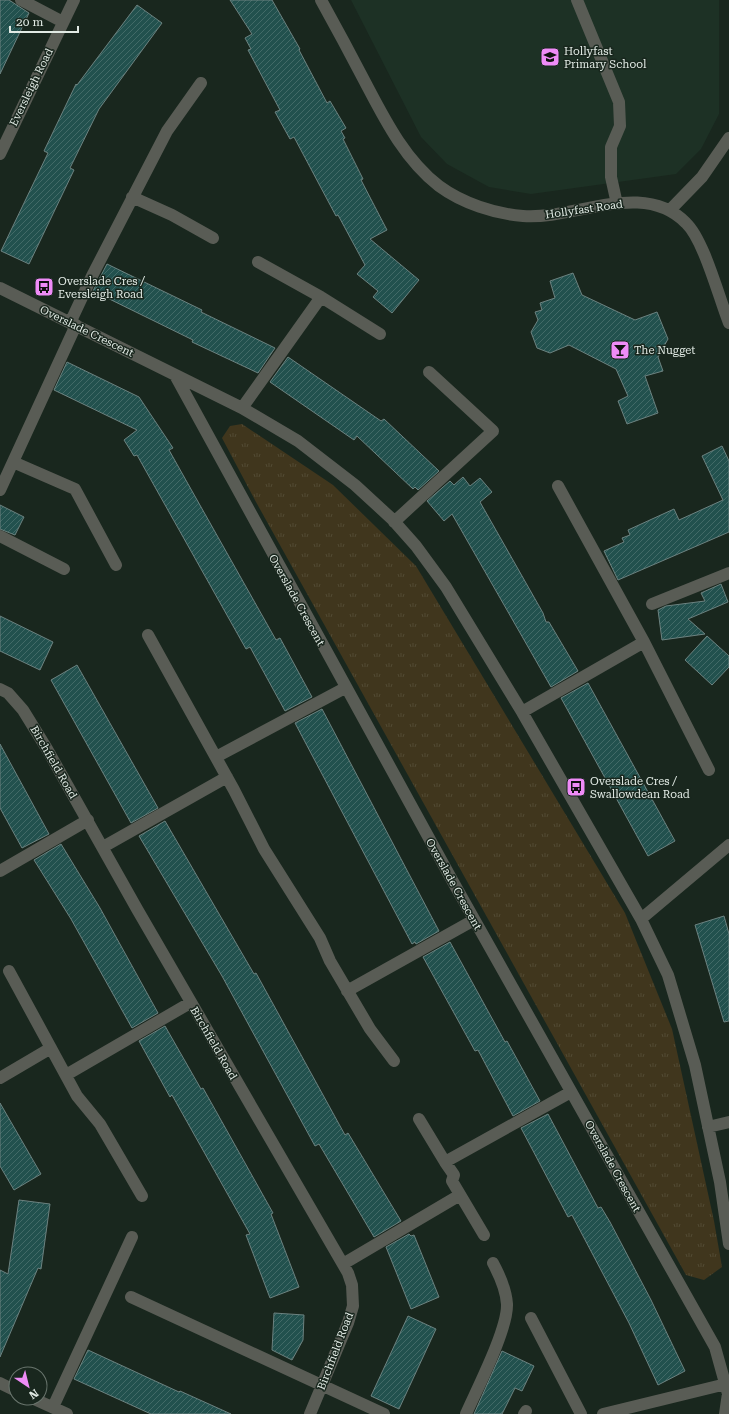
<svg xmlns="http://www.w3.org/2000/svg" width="729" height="1414" font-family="'Roboto Serif',serif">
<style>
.built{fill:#1d3125}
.grass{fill:url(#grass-tufts)}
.building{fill:url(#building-hatch);stroke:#6c8280}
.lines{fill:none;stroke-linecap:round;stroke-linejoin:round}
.minor{stroke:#595c55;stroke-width:12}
.labels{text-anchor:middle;stroke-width:3;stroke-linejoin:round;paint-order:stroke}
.poi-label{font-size:11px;fill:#e1eae4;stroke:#19271e;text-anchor:start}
.street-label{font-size:11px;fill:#e1eae4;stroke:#19271e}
</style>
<defs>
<pattern id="grass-tufts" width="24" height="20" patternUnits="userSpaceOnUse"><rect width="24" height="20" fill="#40361d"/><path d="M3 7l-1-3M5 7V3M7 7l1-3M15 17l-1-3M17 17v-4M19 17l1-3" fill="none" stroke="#524a33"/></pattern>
<pattern id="building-hatch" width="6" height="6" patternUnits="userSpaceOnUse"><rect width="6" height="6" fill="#22514e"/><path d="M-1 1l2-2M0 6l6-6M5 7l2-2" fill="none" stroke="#426a67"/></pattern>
</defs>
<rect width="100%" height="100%" fill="#19271e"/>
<path class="built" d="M 351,0 L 719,0 L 719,114 L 701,149 L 676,174 L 531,194 L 489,187 L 447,164 L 421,137 Z"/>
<path class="grass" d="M 242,424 L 333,485 L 416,566 L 625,913 L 672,1029 L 714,1221 L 722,1267 L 704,1280 L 686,1275 L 256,502 L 222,438 L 230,426 Z"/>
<path class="building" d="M 0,0 L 9,0 L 29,13 L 0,74 Z
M 230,0 L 272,0 L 300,49 L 299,50 L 327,103 L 330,101 L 346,128 L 341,131 L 345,138 L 343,139 L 363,179 L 361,180 L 387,230 L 370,239 L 419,280 L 392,313 L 373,297 L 378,291 L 357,274 L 365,265 L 338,215 L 336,216 L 294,137 L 290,139 L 275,112 L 280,110 L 248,50 L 251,49 L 245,38 L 252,34 Z
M 137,5 L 162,23 L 99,109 L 70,168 L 74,170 L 29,264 L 1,251 L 48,153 L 44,151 L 76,84 L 77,85 Z
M 107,264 L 202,310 L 201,312 L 275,348 L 258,373 L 192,342 L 193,340 L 93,291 Z
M 573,273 L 582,295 L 635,320 L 657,312 L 668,339 L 658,357 L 663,371 L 645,376 L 658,413 L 627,424 L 618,401 L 628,396 L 616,369 L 569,345 L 550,353 L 537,348 L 531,332 L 538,320 L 535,312 L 542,310 L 540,303 L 555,298 L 550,281 Z
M 288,357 L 381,421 L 384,419 L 439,471 L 418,490 L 415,487 L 413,489 L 357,436 L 354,440 L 270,382 Z
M 67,362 L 139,397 L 173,448 L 169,450 L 192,491 L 276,640 L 280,638 L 312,697 L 285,711 L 250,647 L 246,649 L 137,455 L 134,456 L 124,440 L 137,430 L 54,390 Z
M 722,446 L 729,461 L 729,532 L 618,580 L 604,551 L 624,542 L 622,538 L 630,535 L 628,530 L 674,509 L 679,520 L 723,500 L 702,456 Z
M 463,477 L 470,486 L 480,478 L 492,492 L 480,502 L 543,613 L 546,622 L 549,622 L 578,671 L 551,687 L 452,514 L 444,521 L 427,501 L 450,481 L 454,485 Z
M 0,505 L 24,517 L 15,535 L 0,529 Z
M 721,584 L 728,602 L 688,619 L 705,634 L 662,640 L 658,610 L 666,606 L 705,601 L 701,593 Z
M 0,616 L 53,642 L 40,670 L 0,651 Z
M 707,636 L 729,656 L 729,667 L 712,685 L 685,660 Z
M 77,665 L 158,808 L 131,823 L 51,680 Z
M 588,683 L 675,841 L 648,856 L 561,698 Z
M 322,709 L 439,931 L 416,944 L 415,942 L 412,944 L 295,723 Z
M 0,744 L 49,834 L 22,848 L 0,808 Z
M 165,821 L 254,974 L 256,973 L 345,1135 L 348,1133 L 401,1221 L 374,1237 L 319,1144 L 315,1146 L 222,976 L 139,836 Z
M 61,844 L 100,908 L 158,1013 L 132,1028 L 71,919 L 34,860 Z
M 724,916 L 729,934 L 729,1021 L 724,1022 L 695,925 Z
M 450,942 L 505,1042 L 507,1041 L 540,1101 L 513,1116 L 478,1050 L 475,1051 L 423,957 Z
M 165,1026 L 201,1089 L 203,1088 L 273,1213 L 271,1214 L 299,1287 L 270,1298 L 246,1235 L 250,1234 L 172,1095 L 170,1097 L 139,1041 Z
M 0,1103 L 41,1174 L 14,1190 L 0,1166 Z
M 548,1114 L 598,1208 L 601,1207 L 610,1222 L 651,1300 L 685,1371 L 658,1385 L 629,1323 L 583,1236 L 572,1215 L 568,1217 L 521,1128 Z
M 19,1200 L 50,1204 L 41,1269 L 38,1268 L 0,1357 L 0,1270 L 8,1274 Z
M 409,1234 L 411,1236 L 414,1235 L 439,1297 L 411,1309 L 386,1247 Z
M 274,1313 L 304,1315 L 303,1340 L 292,1360 L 272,1350 Z
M 408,1316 L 436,1329 L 399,1409 L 371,1396 Z
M 88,1350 L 179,1392 L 180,1391 L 231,1414 L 151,1414 L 74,1379 Z
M 502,1351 L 534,1366 L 522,1391 L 515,1388 L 502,1414 L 474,1414 Z"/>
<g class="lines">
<path class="minor" d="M 21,0 L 63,22
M 321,0 C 336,27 350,53 364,80 C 384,118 404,159 439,186 C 462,203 495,214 523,216 C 576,220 643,179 686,223 C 704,240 719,298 729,323
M 577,0 L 619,102 L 620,126 L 611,147 L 611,177 L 617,204
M 0,154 L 74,0
M 132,197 L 172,215 L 213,238
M 670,210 L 702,177 L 729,138
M 258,262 L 321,297
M 0,288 L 242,408 L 298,441 L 355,485 L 392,519 L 416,546 L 446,587 L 522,712 L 641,919 L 668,975 L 695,1065 L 720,1182 L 729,1244
M 70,323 L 92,276 L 167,131 L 201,83
M 175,375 L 452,880 L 715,1347 L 728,1394
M 242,408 L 321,297 L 380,334
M 13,462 L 75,489 L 116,565
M 558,486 L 644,642 L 709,770
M 0,490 L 76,325
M 394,522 L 493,431 L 429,372
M 0,536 L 64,569
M 652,604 L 729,573
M 148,635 L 234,790 L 264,849 L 320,938 L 330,961 L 370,1029 L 394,1061
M 0,689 L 8,693 L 23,710 L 47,749 L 137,909 L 348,1273 L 352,1285 L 353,1306 L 348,1323 L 310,1414
M 522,712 L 644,642
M 216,757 L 345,688
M 103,847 L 227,777
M 0,871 L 88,820
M 641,919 L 729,845
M 9,971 L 77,1096 L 100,1124 L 142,1196
M 347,991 L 474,920
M 66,1075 L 190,1003
M 0,1078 L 51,1048
M 419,1119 L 445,1162
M 708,1127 L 729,1122
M 484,1235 L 452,1181 L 454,1175 L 445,1162 L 571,1092
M 343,1264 L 460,1195
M 131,1297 L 384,1414
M 531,1318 L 581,1414
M 0,1383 L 16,1391
M 32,1398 L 67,1414
M 53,1407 L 132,1237
M 466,1414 C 477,1389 508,1329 507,1304 C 506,1290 500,1276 493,1263
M 524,1414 L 526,1411
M 603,1414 L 726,1384
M 725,1414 L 729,1386"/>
</g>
<defs>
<symbol id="school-square" viewBox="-11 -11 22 22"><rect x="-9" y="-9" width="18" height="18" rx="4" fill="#ef8bf7" stroke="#19271e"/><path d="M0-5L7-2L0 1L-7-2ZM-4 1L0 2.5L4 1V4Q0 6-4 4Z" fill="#111"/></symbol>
<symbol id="bus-square" viewBox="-11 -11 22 22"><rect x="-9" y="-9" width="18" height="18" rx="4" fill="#ef8bf7" stroke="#19271e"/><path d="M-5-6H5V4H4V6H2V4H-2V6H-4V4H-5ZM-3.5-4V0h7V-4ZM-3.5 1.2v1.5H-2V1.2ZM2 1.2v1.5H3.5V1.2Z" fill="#111"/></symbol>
<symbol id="bar-square" viewBox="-11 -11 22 22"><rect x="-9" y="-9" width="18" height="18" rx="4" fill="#ef8bf7" stroke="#19271e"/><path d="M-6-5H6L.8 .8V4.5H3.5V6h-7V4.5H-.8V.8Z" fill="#111"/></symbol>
</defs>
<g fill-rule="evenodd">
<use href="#school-square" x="539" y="46" width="22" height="22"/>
<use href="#bus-square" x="33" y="276" width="22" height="22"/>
<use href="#bar-square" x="609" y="339" width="22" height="22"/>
<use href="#bus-square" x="565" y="776" width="22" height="22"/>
</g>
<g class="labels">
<g class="poi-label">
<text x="564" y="55">Hollyfast<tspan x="564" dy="13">Primary School</tspan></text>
<text x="58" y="285">Overslade Cres /<tspan x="58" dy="13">Eversleigh Road</tspan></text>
<text x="634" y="354">The Nugget</text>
<text x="590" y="785">Overslade Cres /<tspan x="590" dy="13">Swallowdean Road</tspan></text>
</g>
<g class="street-label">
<text transform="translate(31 87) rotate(-64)" y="4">Eversleigh Road</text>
<text transform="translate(584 209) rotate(-8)" y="4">Hollyfast Road</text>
<text transform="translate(87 331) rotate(26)" y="4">Overslade Crescent</text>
<text transform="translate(297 600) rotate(61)" y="4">Overslade Crescent</text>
<text transform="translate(54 762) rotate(60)" y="4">Birchfield Road</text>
<text transform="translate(454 884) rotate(61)" y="4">Overslade Crescent</text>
<text transform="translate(214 1043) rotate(60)" y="4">Birchfield Road</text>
<text transform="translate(613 1166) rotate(61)" y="4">Overslade Crescent</text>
<text transform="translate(335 1351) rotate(-69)" y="4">Birchfield Road</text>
</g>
</g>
<g transform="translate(28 1386) rotate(145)"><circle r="19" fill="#19271e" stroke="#69756d"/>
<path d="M0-3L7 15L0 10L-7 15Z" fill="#ef8bf7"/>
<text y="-6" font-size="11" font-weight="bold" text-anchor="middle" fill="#e1eae4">N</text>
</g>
<path d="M10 26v6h68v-6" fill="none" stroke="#e1eae4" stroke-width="2"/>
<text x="16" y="26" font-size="12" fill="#e1eae4" stroke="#19271e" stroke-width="3" paint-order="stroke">20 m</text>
</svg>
